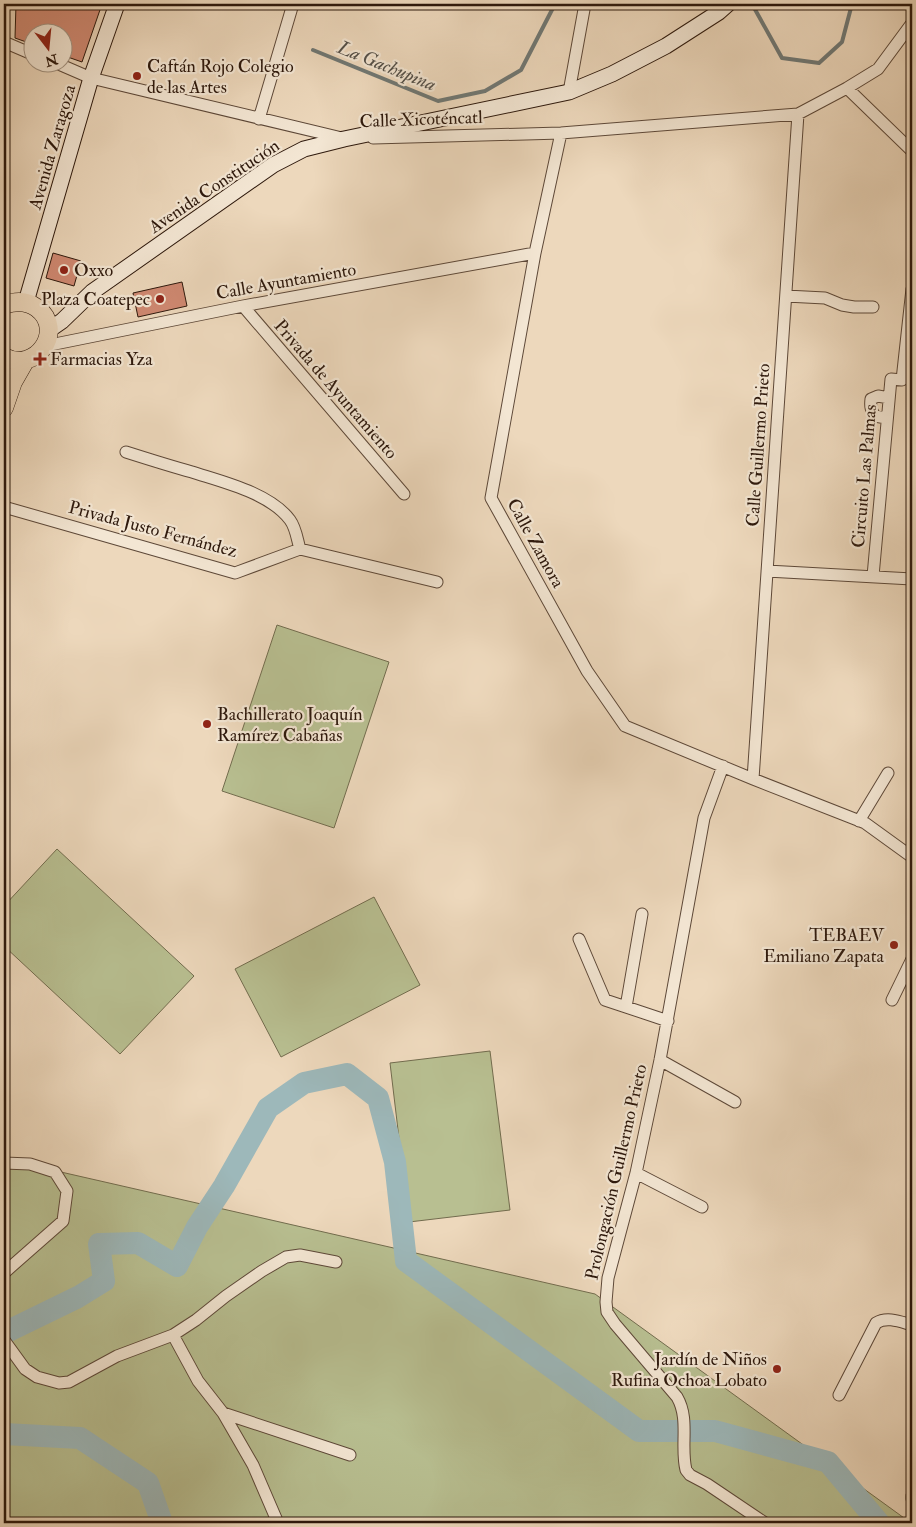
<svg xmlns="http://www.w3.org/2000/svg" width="916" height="1527" font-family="'IM FELL Double Pica',serif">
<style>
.green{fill:#b8bf91;stroke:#726c4e}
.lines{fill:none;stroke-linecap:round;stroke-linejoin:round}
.stream{stroke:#707874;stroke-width:4}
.river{stroke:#9db8ba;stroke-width:22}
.building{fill:#d08972;stroke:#2d180c}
.minor-casing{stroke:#5d4838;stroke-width:13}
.secondary-casing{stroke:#2d180c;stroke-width:17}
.primary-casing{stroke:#2d180c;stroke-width:19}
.minor{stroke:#f3e6d3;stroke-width:11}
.secondary{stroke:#f3e6d3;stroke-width:15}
.primary{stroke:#edd8bc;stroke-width:18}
.poi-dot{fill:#8f2418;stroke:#f3e6d3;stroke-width:2}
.labels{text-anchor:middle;stroke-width:4.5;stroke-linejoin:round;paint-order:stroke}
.poi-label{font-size:18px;fill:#2d180c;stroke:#f3e6d3;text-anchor:start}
.street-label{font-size:18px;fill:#2d180c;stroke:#f3e6d3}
.water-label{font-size:19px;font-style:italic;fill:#545049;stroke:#f3e6d3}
</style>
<rect width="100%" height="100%" fill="#edd8bc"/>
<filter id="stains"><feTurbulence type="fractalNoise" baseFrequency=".004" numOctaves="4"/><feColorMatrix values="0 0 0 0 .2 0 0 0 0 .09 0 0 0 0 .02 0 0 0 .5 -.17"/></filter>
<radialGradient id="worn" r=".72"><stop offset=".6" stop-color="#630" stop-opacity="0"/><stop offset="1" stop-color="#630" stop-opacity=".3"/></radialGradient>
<path class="green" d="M 277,625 L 389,662 L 334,828 L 222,791 Z
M 57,849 L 194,976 L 120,1054 L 4,946 L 4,906 Z
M 374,897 L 420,985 L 281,1057 L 235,969 Z
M 490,1051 L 510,1210 L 409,1222 L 390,1063 Z
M 4,1159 L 595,1294 L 911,1523 L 4,1523 Z"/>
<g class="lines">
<path class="stream" d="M 752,4 L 782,58 L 819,63 L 842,42 L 852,4
M 313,50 L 438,101 L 485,91 L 521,70 L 555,4"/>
<path class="river" d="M 4,1333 L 78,1297 L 104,1281 L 99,1244 L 138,1243 L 177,1266 L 197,1227 L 224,1186 L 268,1108 L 304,1083 L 347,1074 L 378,1098 L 395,1162 L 406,1261 L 639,1431 L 715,1431 L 828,1462 L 879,1523
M 4,1434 L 80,1438 L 148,1483 L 162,1523"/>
</g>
<path class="building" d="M 16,4 L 102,4 L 82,62 L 62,55 L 62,32 L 32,32 L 32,44 L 15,38 Z
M 53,253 L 81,261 L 74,286 L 46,278 Z
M 182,282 L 187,306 L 138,317 L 133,293 Z"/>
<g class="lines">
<defs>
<path id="minor" d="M 4,42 L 32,54
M 54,62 L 91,78 L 342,138
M 847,88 L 912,151
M 569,92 L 585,4
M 259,119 L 293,4
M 561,133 L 535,253 L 491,498 L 587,671 L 625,726 L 753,779 L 865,823 L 912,857
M 373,138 L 561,133 L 798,114 L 847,88 L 878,69 L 912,23
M 786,296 L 825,298 L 842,305 L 854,307 L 873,307
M 243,306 L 404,494
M 45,346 L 243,306 L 535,253
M 886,418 L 875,416 C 871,410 870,407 871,399 L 878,396 L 889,398
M 126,452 C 148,459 170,466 192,472 C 223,482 270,493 290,520 C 296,528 297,539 300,549
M 4,507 L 235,573 L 300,549 L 437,582
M 767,571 L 912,579
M 873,576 L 891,379 L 902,380 L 912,289
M 723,766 L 704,818 L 660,1060 L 636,1173 L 608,1278 L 606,1302 L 607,1312 L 615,1324 L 677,1397 C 690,1419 680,1446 686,1470 L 690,1475 L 707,1484 L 765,1523
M 753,779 L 798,114
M 859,821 L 888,773
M 579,939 L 605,1000 L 668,1021
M 892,1000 L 912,959
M 626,1007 L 642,914
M 660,1060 L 735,1102
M 4,1163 L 30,1164 L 55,1172 L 67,1191 L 63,1221 L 4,1273
M 636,1173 L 702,1207
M 173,1335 L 198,1381 L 223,1413 L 253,1465 L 278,1523
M 4,1340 L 25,1369 L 37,1377 L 59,1383 L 69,1382 L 117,1356 L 173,1335 L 196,1320 L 226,1296 L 262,1271 L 286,1257 L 300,1255 L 336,1262
M 839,1395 L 876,1323 C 887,1316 901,1322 912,1325
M 223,1413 L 350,1455
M 912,1499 L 912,1496"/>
<path id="secondary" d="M 26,302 L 91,78 L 117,4
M 49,330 L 62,321 L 92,292 L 273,165 L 304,149 L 344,139 L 569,92 L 612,74 L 666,46 L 719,12 L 728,4"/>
<path id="primary" d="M 4,305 C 15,301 26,300 37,308 C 66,330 36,374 4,357
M 4,408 L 13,382 L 25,361"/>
</defs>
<use href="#minor" class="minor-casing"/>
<use href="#secondary" class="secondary-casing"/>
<use href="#primary" class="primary-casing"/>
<use href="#minor" class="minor"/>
<use href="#secondary" class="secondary"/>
<use href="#primary" class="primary"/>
</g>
<g class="poi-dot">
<circle cx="137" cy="76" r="5"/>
<circle cx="64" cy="270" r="5"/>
<circle cx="160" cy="299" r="5"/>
<path d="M37.5 351.5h5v5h5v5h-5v5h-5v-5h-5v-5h5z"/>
<circle cx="207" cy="724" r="5"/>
<circle cx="894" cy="945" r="5"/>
<circle cx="777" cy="1369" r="5"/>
</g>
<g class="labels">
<g class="poi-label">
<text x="147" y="72">Caftán Rojo Colegio<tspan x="147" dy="21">de las Artes</tspan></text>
<text x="74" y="276">Oxxo</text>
<text x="150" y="305" text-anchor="end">Plaza Coatepec</text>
<text x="50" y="365">Farmacias Yza</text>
<text x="217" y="720">Bachillerato Joaquín<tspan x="217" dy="21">Ramírez Cabañas</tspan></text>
<text x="884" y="941" text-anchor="end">TEBAEV<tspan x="884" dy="21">Emiliano Zapata</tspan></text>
<text x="767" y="1365" text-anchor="end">Jardín de Niños<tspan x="767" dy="21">Rufina Ochoa Lobato</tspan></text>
</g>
<g class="street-label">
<text transform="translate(421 119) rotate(-2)" y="6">Calle Xicoténcatl</text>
<text transform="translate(52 147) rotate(-74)" y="6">Avenida Zaragoza</text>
<text transform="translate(214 186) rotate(-34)" y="6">Avenida Constitución</text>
<text transform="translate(286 281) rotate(-10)" y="6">Calle Ayuntamiento</text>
<text transform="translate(336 389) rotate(49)" y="6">Privada de Ayuntamiento</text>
<text transform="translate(758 445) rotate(-86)" y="6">Calle Guillermo Prieto</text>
<text transform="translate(864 476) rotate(-85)" y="6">Circuito Las Palmas</text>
<text transform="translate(153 529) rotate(15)" y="6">Privada Justo Fernández</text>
<text transform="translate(536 543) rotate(61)" y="6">Calle Zamora</text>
<text transform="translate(616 1172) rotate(-77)" y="6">Prolongación Guillermo Prieto</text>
</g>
<g class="water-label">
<text transform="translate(387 65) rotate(22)" y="7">La Gachupina</text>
</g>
</g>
<rect width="916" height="1527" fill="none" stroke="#edd8bc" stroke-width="20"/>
<rect x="5" y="5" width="906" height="1517" fill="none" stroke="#2d180c" stroke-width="2.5"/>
<rect x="10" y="10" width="896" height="1507" fill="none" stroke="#2d180c"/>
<g transform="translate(48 48) rotate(164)"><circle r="24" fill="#f3e6d3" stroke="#a49483"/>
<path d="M0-4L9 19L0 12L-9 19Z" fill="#8f2418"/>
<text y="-8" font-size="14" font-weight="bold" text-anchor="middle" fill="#2d180c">N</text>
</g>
<rect width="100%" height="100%" filter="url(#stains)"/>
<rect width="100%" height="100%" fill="url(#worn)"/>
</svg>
